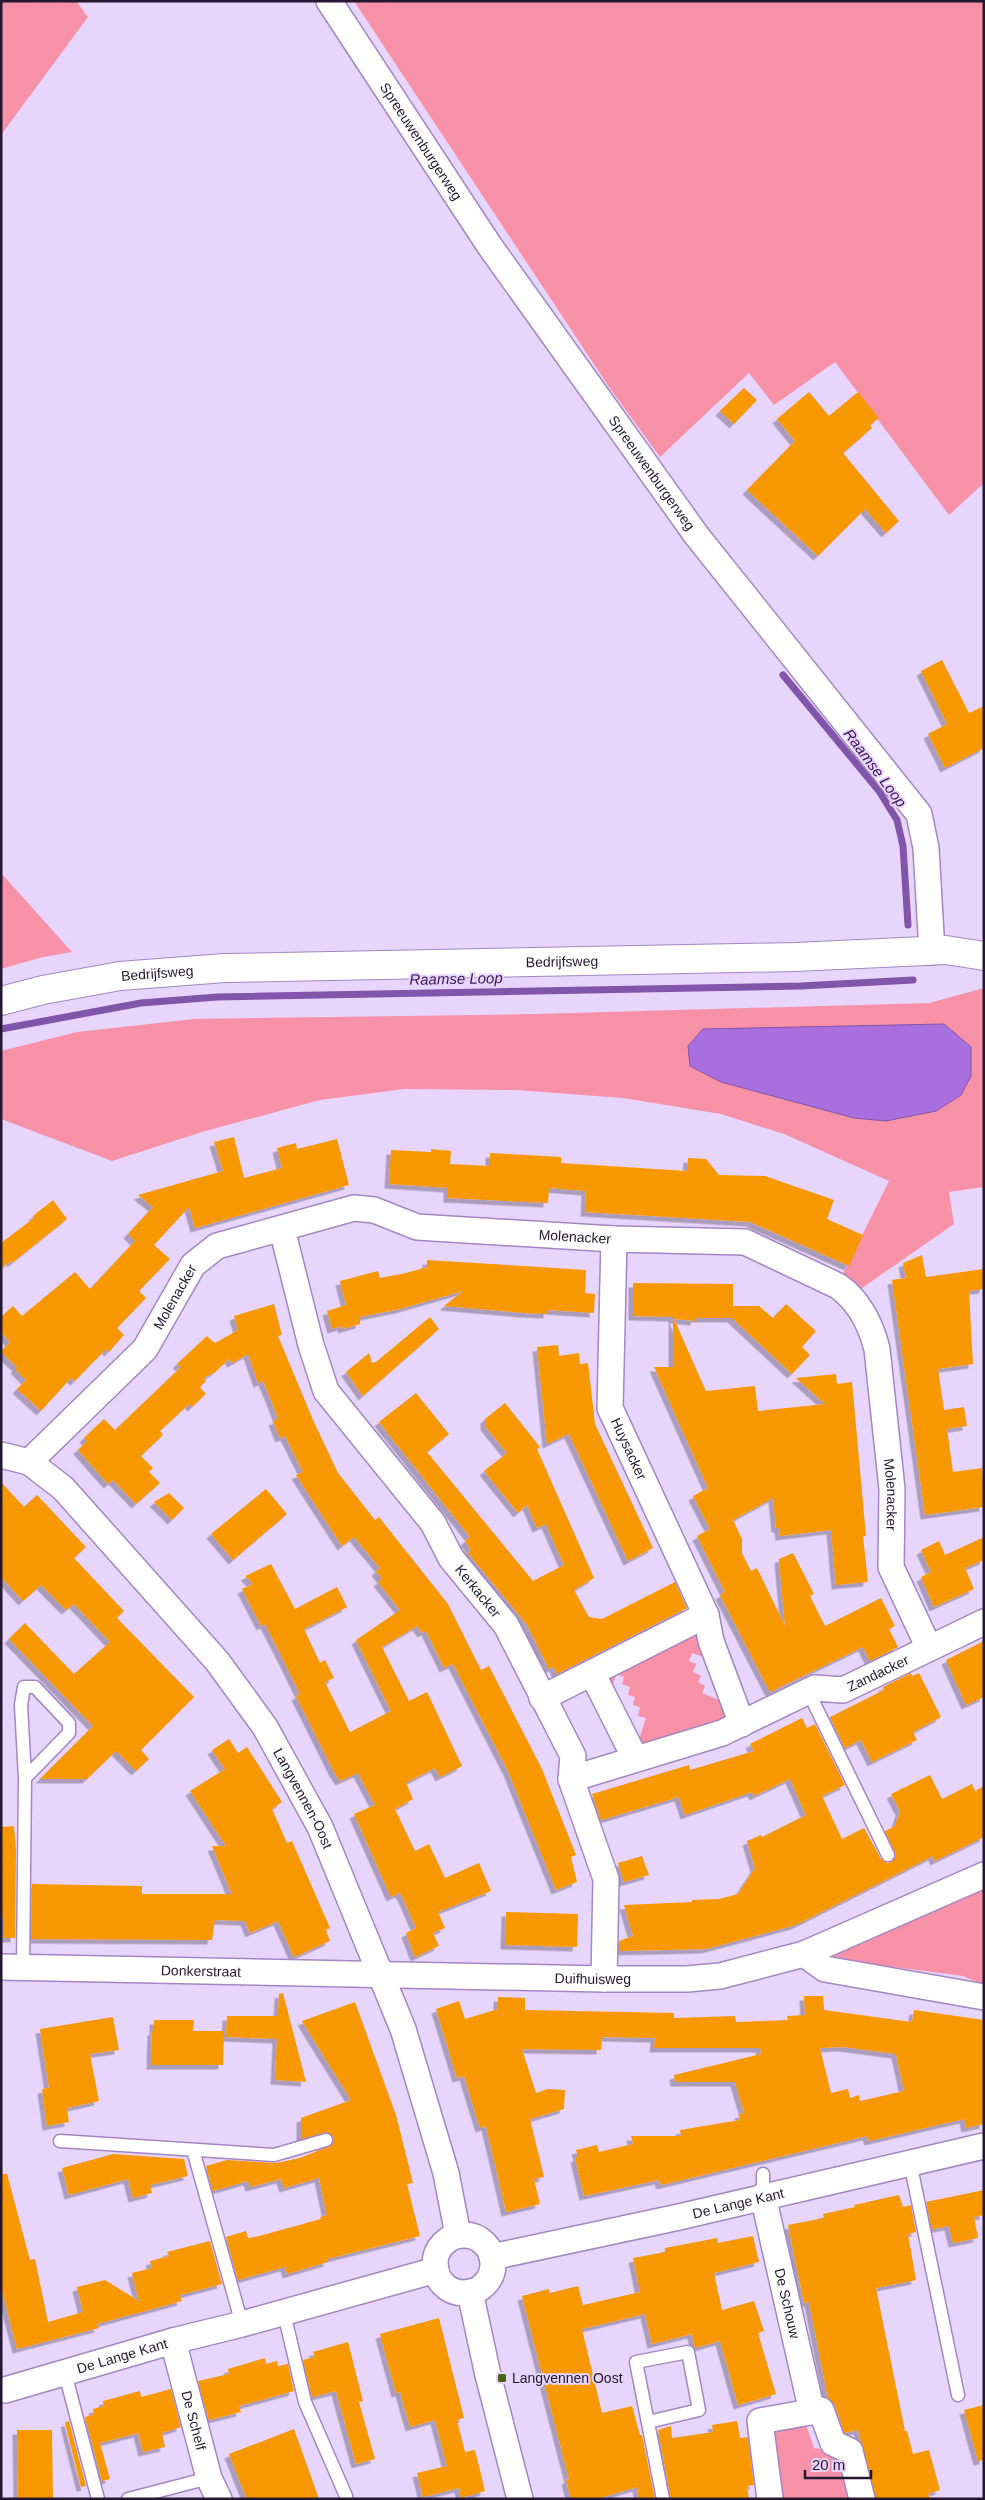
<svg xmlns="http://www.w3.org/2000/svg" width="985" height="2500" font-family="Arial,sans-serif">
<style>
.green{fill:#f791a8;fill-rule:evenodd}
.water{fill:#a96fdf;stroke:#8155aa}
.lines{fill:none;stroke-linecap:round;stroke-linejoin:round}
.stream{stroke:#8155aa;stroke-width:7}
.building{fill:#f89805;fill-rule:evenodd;filter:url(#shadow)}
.service-casing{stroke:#a386c3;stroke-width:15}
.minor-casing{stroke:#a386c3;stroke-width:28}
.secondary-casing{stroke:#a386c3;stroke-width:30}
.service{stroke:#fff;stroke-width:12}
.minor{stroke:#fff;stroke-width:25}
.secondary{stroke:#fff;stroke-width:28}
.poi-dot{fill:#4b6414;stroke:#e8d5fd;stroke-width:2}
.labels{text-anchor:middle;stroke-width:4;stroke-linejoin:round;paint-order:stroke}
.street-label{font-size:14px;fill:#241830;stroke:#e8d5fd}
.poi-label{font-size:14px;fill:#241830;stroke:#e8d5fd;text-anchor:start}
.water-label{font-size:15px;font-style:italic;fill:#3c155b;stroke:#e8d5fd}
</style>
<defs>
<filter id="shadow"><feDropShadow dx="-4.5" dy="4.5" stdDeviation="0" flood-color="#0004"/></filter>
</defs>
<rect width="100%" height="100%" fill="#e8d5fd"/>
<path class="green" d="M 1,1 L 76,1 L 88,17 L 1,135 Z
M 354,1 L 984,1 L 984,483 L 949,515 L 835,362 L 774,405 L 749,373 L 660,457 L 609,387 Z
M 1,873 L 72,952 L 43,957 L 1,969 Z
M 984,988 L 984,1187 L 949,1192 L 954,1224 L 852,1295 L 839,1282 L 889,1181 L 784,1134 L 721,1114 L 623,1098 L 515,1090 L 404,1089 L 320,1100 L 202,1132 L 112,1161 L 1,1119 L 1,1051 L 77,1032 L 194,1019 L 536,1014 L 929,1003 ZM 721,1082 L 886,1121 L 854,1118 Z
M 694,1634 L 701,1640 L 707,1658 L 692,1653 L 689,1661 L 696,1664 L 693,1672 L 701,1676 L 698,1682 L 705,1686 L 702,1693 L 724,1702 L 725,1714 L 721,1723 L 642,1746 L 639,1740 L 646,1718 L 638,1716 L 640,1707 L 633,1705 L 635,1697 L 628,1695 L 630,1687 L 622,1684 L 624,1677 L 616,1674 L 612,1688 L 606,1674 Z
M 984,1883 L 984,1985 L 963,1976 L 831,1959 L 830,1957 L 844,1945 Z
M 803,2416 L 814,2448 L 843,2453 L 854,2499 L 776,2499 L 766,2423 Z"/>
<path class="water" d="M 944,1024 L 971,1047 L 971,1076 L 961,1095 L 936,1111 L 886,1121 L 854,1118 L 721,1082 L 690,1066 L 688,1046 L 703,1029 Z"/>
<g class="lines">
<path class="stream" d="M 783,675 L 879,791 L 897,820 L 903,846 L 908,925
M 1,1029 L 141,1003 L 217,997 L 801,986 L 913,980"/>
</g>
<path class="building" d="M 744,388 L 757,400 L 734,424 L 720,411 Z
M 809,392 L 829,416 L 858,392 L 879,418 L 870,425 L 872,428 L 843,453 L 899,521 L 886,533 L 865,509 L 818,556 L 747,490 L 795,441 L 777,419 Z
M 942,660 L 969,713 L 984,706 L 984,748 L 945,768 L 928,734 L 947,724 L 921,671 Z
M 234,1137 L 244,1178 L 282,1168 L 277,1148 L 296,1143 L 297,1149 L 337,1139 L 349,1185 L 195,1228 L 189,1207 L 154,1245 L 170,1259 L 139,1291 L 146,1298 L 117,1328 L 124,1335 L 109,1352 L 106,1349 L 75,1381 L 71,1378 L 41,1411 L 17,1389 L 26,1380 L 15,1369 L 17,1367 L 1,1352 L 10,1342 L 1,1332 L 1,1317 L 13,1306 L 22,1316 L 75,1272 L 90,1289 L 135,1241 L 128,1234 L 153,1207 L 138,1195 L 223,1171 L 214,1142 Z
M 431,1149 L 451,1151 L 450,1164 L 490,1166 L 490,1153 L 561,1157 L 561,1163 L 687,1171 L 688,1158 L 706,1159 L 719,1175 L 765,1176 L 834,1200 L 827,1219 L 863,1235 L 849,1266 L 750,1222 L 585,1212 L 586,1191 L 549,1188 L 548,1203 L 448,1198 L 448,1188 L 389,1184 L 391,1150 L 431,1152 Z
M 53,1200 L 67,1219 L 12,1263 L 11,1261 L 1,1268 L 1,1243 L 34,1218 L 33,1216 Z
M 922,1255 L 926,1277 L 984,1269 L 984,1289 L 969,1291 L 973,1364 L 938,1369 L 944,1410 L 964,1407 L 967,1426 L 947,1429 L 953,1472 L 982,1468 L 984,1507 L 925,1515 L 892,1280 L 906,1278 L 903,1263 Z
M 427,1260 L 586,1270 L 585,1293 L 595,1294 L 594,1313 L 548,1310 L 548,1314 L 524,1313 L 444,1306 L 463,1291 L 400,1309 L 360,1317 L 360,1324 L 343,1329 L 342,1326 L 332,1329 L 327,1311 L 346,1305 L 340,1281 L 378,1271 L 380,1278 L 406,1273 L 427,1267 Z
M 633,1283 L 733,1284 L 733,1306 L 759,1306 L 773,1318 L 786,1304 L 816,1331 L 802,1347 L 810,1355 L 792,1374 L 732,1318 L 695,1318 L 695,1321 L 674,1319 L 706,1391 L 755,1386 L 758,1411 L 825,1404 L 796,1378 L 836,1374 L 837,1384 L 852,1382 L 866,1536 L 863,1536 L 868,1582 L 836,1585 L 831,1530 L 780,1536 L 779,1528 L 776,1528 L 773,1498 L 733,1520 L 742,1539 L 742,1553 L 751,1571 L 757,1568 L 785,1626 L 779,1559 L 793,1553 L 814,1594 L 810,1596 L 825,1626 L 881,1598 L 895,1626 L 889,1629 L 898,1647 L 870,1661 L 863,1647 L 770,1692 L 720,1595 L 725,1592 L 697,1536 L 710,1529 L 693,1496 L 708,1488 L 654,1367 L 673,1367 L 673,1317 L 633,1316 Z
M 274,1304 L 282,1335 L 278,1336 L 313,1420 L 338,1473 L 375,1520 L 379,1517 L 448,1604 L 481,1670 L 489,1666 L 542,1769 L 576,1855 L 571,1857 L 577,1882 L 556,1890 L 508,1771 L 453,1664 L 444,1668 L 426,1631 L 422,1633 L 417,1626 L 382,1647 L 409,1701 L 427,1692 L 462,1766 L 440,1777 L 435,1768 L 406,1783 L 413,1799 L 395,1809 L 415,1851 L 429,1844 L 445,1878 L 479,1863 L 491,1891 L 438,1912 L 445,1928 L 433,1933 L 439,1946 L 415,1957 L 406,1933 L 416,1928 L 402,1896 L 399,1893 L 391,1897 L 354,1814 L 375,1805 L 358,1773 L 340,1781 L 334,1772 L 296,1696 L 300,1694 L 283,1659 L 265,1624 L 261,1626 L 242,1589 L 253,1584 L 245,1576 L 271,1564 L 295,1609 L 337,1587 L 347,1607 L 304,1629 L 320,1663 L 325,1660 L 334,1678 L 325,1682 L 350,1732 L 391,1711 L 356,1640 L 400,1610 L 378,1582 L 382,1579 L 376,1571 L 380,1568 L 354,1537 L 342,1546 L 296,1475 L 303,1472 L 285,1436 L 280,1438 L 273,1421 L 278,1419 L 271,1400 L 263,1381 L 258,1383 L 248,1354 L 232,1363 L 229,1359 L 215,1372 L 204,1378 L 206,1381 L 200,1387 L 206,1394 L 192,1407 L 189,1404 L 174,1418 L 160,1431 L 163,1435 L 141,1456 L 153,1468 L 149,1472 L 160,1483 L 136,1504 L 113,1480 L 108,1484 L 78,1450 L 87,1441 L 84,1438 L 104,1419 L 115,1430 L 181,1367 L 177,1364 L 207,1336 L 215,1343 L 238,1330 L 234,1316 Z
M 430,1317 L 439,1329 L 363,1396 L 346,1372 L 369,1353 L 372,1363 L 376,1362 Z
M 558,1345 L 559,1356 L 579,1353 L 580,1364 L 588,1363 L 595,1424 L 653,1548 L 628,1561 L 569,1434 L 547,1444 L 537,1347 Z
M 416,1393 L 449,1434 L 427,1452 L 533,1581 L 564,1565 L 546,1524 L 537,1528 L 527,1505 L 518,1513 L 484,1471 L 507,1453 L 485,1426 L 485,1419 L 505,1403 L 540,1447 L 537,1449 L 594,1578 L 574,1590 L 589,1617 L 602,1619 L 675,1582 L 687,1608 L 557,1674 L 554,1667 L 549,1669 L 527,1625 L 468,1553 L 471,1550 L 465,1541 L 470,1537 L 379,1422 Z
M 1,1482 L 24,1507 L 37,1495 L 86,1547 L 74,1558 L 124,1611 L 117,1618 L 194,1697 L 141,1750 L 149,1759 L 136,1771 L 116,1751 L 87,1779 L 40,1779 L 93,1726 L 9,1639 L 25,1623 L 74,1674 L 110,1642 L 74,1604 L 66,1610 L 41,1585 L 23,1601 L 1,1577 Z
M 266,1489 L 287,1514 L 233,1560 L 211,1534 Z
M 169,1493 L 184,1508 L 172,1520 L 154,1502 Z
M 984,1537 L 984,1560 L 965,1568 L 974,1589 L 934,1607 L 921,1577 L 931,1572 L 921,1550 L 939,1541 L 945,1555 Z
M 984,1641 L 984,1697 L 966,1705 L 946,1660 Z
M 911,1673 L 912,1676 L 919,1673 L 941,1717 L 913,1732 L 917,1740 L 872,1762 L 861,1740 L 845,1748 L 830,1717 L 884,1690 L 883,1687 Z
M 802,1718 L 807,1728 L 815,1724 L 845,1785 L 822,1796 L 842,1839 L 864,1828 L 881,1859 L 887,1863 L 892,1862 L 896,1856 L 895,1852 L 885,1831 L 895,1826 L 900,1811 L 891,1794 L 930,1775 L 942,1799 L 972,1784 L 975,1791 L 984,1786 L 984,1837 L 935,1861 L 933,1856 L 796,1925 L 706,1949 L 619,1951 L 619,1941 L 633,1936 L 624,1905 L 692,1902 L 692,1900 L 719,1899 L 738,1894 L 755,1868 L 747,1841 L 761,1835 L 762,1837 L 806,1815 L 790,1779 L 754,1796 L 752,1792 L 685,1815 L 679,1797 L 601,1820 L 592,1794 L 689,1765 L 690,1770 L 754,1751 L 750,1744 Z
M 229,1739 L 238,1753 L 247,1747 L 282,1802 L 272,1809 L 287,1843 L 292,1841 L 330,1928 L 326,1930 L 330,1941 L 294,1957 L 278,1921 L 250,1933 L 245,1921 L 215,1920 L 212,1940 L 31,1939 L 32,1884 L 142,1886 L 142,1894 L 232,1894 L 212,1846 L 226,1846 L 190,1791 L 225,1769 L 212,1750 Z
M 14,1826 L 16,1850 L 15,1938 L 4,1938 L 4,1916 L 1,1917 L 1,1827 Z
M 642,1856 L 649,1875 L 624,1882 L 618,1863 Z
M 506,1912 L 578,1914 L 577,1947 L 505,1945 Z
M 283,1993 L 306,2082 L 275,2080 L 277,2039 L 226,2037 L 227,2016 L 278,2016 L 279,1994 Z
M 804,1996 L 823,1996 L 824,2010 L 912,2022 L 914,2010 L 984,2020 L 984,2124 L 966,2128 L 964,2119 L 869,2141 L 867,2136 L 661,2185 L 659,2180 L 584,2196 L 575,2158 L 578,2157 L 576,2150 L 597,2145 L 599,2152 L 633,2144 L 631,2136 L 681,2136 L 680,2130 L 740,2120 L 739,2114 L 744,2113 L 735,2082 L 675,2082 L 674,2075 L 761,2054 L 760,2048 L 654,2048 L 655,2038 L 602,2037 L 601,2050 L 522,2049 L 536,2093 L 548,2089 L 565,2090 L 564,2109 L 530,2119 L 544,2177 L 534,2179 L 540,2204 L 506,2212 L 486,2126 L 480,2128 L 464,2076 L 457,2078 L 436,2009 L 459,2001 L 465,2019 L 498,2009 L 498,1997 L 525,1998 L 525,2010 L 674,2013 L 674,2018 L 735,2016 L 736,2022 L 788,2020 L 787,2016 L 805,2015 ZM 843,2047 L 896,2054 L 904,2091 L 860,2101 L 859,2095 L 850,2098 L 848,2089 L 831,2093 L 820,2048 Z
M 355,2002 L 396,2115 L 413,2183 L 407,2184 L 420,2236 L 327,2259 L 328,2262 L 287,2274 L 285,2267 L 238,2280 L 226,2237 L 246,2231 L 248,2238 L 259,2236 L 321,2219 L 320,2217 L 327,2215 L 319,2178 L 284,2188 L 281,2179 L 250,2187 L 248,2181 L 213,2191 L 206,2166 L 227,2160 L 276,2163 L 300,2158 L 332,2145 L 334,2137 L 327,2132 L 301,2139 L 301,2118 L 351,2100 L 302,2021 Z
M 113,2017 L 119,2050 L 90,2054 L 99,2101 L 67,2108 L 69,2122 L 47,2126 L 42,2089 L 49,2088 L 40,2029 Z
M 154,2020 L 194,2020 L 193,2031 L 224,2031 L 223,2065 L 151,2065 L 152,2031 L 154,2031 Z
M 113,2154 L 184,2159 L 188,2176 L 150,2185 L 152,2193 L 133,2198 L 128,2179 L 69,2195 L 62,2168 Z
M 1,2174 L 7,2174 L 30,2260 L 35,2259 L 48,2322 L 83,2312 L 77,2287 L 105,2280 L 139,2301 L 132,2273 L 152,2268 L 150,2261 L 169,2256 L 167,2252 L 210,2241 L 222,2284 L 180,2295 L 182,2301 L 97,2324 L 99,2328 L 17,2349 L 1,2286 Z
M 984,2190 L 984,2215 L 974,2217 L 978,2238 L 953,2243 L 949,2226 L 932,2229 L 926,2202 Z
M 899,2195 L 903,2207 L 911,2205 L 916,2232 L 908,2234 L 916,2280 L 876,2288 L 905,2431 L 907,2431 L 913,2454 L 929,2450 L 940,2490 L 928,2494 L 930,2499 L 876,2499 L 858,2430 L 844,2433 L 835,2405 L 828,2398 L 809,2302 L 804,2303 L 788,2225 L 824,2218 L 823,2214 L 855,2207 L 854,2205 Z
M 753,2236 L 759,2262 L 714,2273 L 722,2310 L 754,2301 L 764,2331 L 758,2333 L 776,2394 L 738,2405 L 720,2341 L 695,2348 L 692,2334 L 652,2344 L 645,2314 L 582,2329 L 602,2413 L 632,2406 L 640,2435 L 642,2435 L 655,2499 L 639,2499 L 637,2487 L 597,2499 L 571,2499 L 566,2480 L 569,2479 L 522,2296 L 549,2289 L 550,2293 L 578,2286 L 583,2305 L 640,2292 L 633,2258 L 665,2252 L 665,2248 L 717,2238 L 718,2243 Z
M 439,2318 L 464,2418 L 457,2420 L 465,2452 L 475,2450 L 485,2491 L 461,2498 L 459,2488 L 423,2497 L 417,2473 L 447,2466 L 435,2420 L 410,2427 L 400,2392 L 396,2393 L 380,2334 Z
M 348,2342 L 363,2401 L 359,2402 L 375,2459 L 356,2464 L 336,2391 L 312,2397 L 303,2360 L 315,2357 L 313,2352 Z
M 265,2358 L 266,2364 L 277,2361 L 278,2366 L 288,2364 L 294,2391 L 239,2406 L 241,2412 L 209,2420 L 198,2381 L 229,2374 L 228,2369 Z
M 171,2389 L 181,2427 L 162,2433 L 165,2447 L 143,2452 L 138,2433 L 100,2443 L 110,2479 L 102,2481 L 85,2417 L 94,2414 L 93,2409 L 104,2406 L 103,2401 L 140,2391 L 141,2397 Z
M 984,2405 L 984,2460 L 978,2461 L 964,2410 Z
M 69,2421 L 86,2486 L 81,2487 L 65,2423 Z
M 737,2421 L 740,2438 L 748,2437 L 754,2485 L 747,2486 L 749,2499 L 671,2499 L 658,2430 L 671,2426 L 672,2438 L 713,2432 L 712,2425 Z
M 294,2429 L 319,2499 L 247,2499 L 229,2454 Z
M 17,2430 L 52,2430 L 53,2499 L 18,2499 Z"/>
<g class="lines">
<defs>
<path id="service" d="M 808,1691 L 888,1855
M 23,1968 L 25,1778 L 21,1705 L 24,1687 L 35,1687 L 69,1723 L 69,1733 L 25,1778
M 60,2141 L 274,2155 L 326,2140
M 193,2150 L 242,2324
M 910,2162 L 958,2395
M 763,2174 L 763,2196
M 284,2313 L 305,2402 L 346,2496
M 65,2373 L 98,2499
M 648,2422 L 699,2410 L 688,2352 L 636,2362 L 663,2499
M 128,2499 L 209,2478"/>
<g id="minor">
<path id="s1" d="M 329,1 L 489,245 L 697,536 L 919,814 L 926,848 L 932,952"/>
<path id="s2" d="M 282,1229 L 311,1345 L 326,1391 L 433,1523 L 451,1558 L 506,1625 L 573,1756 L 571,1779 L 606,1879 L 604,1979"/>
<path id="s3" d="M 614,1239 L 610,1408 L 706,1615 L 711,1641 L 742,1724"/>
<path id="s4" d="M 1,1455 L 29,1462 L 63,1488 L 217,1661 L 265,1727 L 320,1827 L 403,2029 L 446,2173 L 458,2235"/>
<path id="s5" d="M 29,1462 L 145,1349 L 193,1265 L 217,1246 L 354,1208 L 374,1210 L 417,1227 L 614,1239 L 745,1242 L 838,1286 C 859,1301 871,1325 877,1349 L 892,1489 L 891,1567 L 929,1648"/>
<path d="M 592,1673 L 635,1758"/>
<path d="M 542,1698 L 706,1615"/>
<path id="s6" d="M 571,1779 L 722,1733 L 815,1688 L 843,1690 L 984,1622"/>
<path d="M 804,1954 L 825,1969 L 984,1997"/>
<path id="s7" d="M 1,1967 L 604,1979 L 687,1979 L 720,1976 L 804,1954 L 984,1875"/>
<path id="s8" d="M 763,2196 L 812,2412"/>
<circle cx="464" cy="2264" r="29"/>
<path id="s9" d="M 492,2257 L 679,2217 L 984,2146"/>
<path d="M 470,2292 L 488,2375 L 520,2499"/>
<path id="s10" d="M 173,2341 L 209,2478 L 219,2499"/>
<path id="s11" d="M 5,2390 L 173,2341 L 242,2324 L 436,2270"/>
<path d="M 770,2499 L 760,2421 L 821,2410 L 833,2443 L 850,2451 L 862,2499"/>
</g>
<g id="secondary">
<path id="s12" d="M 1,1001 L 43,990 L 120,976 L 225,968 L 795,957 L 946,950 L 984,956"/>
</g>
</defs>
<use href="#service" class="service-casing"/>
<use href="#minor" class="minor-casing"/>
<use href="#secondary" class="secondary-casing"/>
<use href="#service" class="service"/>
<use href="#minor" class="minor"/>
<use href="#secondary" class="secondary"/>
</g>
<rect class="poi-dot" x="497" y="2373" width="10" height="10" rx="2.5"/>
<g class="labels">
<g class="street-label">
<text dy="5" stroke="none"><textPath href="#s1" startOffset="168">Spreeuwenburgerweg</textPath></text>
<text dy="5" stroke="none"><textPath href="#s1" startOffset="572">Spreeuwenburgerweg</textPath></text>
<text dy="5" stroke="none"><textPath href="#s12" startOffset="564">Bedrijfsweg</textPath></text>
<text dy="5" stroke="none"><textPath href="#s12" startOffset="159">Bedrijfsweg</textPath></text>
<text dy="5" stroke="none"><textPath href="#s5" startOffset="656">Molenacker</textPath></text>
<text dy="5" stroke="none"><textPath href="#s5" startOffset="222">Molenacker</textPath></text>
<text dy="5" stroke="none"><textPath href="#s3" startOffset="214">Huysacker</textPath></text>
<text dy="5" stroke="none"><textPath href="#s5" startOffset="1151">Molenacker</textPath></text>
<text dy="5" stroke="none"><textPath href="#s2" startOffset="420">Kerkacker</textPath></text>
<text dy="5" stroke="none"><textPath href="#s6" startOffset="328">Zandacker</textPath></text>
<text dy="5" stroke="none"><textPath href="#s4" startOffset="466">Langvennen-Oost</textPath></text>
<text dy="5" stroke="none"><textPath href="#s7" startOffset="200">Donkerstraat</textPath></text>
<text dy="5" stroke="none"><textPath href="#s7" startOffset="592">Duifhuisweg</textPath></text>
<text dy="5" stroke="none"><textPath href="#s9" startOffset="252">De Lange Kant</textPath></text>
<text dy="5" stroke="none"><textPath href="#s8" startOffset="110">De Schouw</textPath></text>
<text dy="5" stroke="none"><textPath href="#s11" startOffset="122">De Lange Kant</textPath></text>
<text dy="5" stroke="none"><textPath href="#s10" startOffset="82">De Schelf</textPath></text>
</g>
<g class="poi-label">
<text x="512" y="2383">Langvennen Oost</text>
</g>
<g class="water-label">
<text transform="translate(875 768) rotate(53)" y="5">Raamse Loop</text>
<text transform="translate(456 979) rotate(-1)" y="5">Raamse Loop</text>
</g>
</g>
<rect width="985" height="2500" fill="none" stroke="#241830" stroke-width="5"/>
<path d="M805 2470v8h66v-8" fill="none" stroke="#241830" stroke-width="2.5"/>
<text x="812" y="2470" font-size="15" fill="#241830" stroke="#e8d5fd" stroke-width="4" paint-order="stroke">20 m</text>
</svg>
